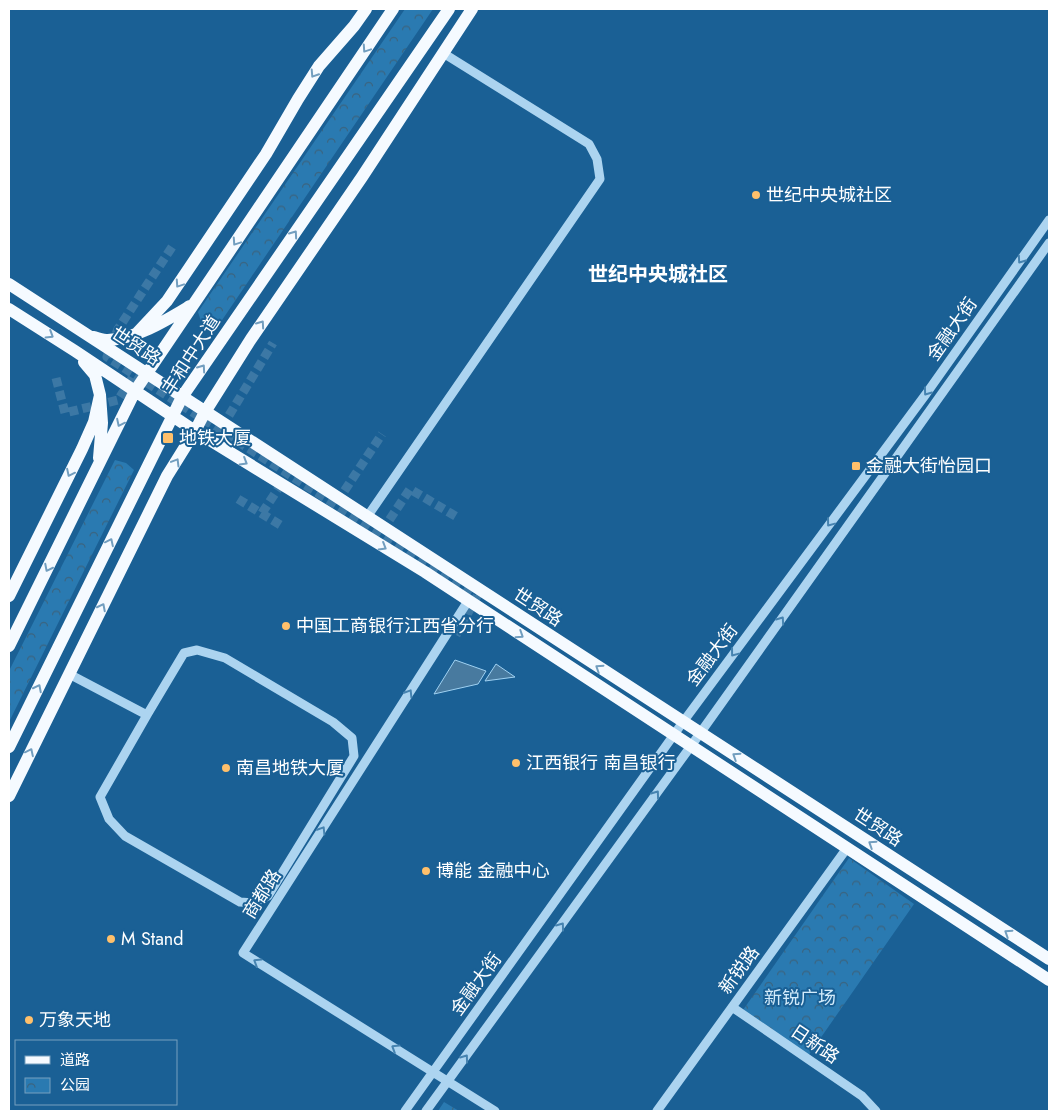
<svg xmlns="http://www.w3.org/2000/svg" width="1058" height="1120" font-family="Jost,'Noto Sans SC',sans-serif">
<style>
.park{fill:url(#park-crowns)}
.water{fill:#487a9f;stroke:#9fd1f2}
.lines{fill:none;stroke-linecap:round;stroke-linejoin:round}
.minor-tunnel{stroke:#3c78a5;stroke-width:9;stroke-dasharray:9 4.5;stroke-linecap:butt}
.minor{stroke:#acd4f0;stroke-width:9}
.major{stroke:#f5faff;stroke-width:12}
.oneway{stroke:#729ebf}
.oneway2{stroke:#4683b0}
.poi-dot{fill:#ffc06b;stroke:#1a6095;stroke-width:2}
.labels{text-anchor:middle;stroke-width:4;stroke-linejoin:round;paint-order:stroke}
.poi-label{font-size:18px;fill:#fff;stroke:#1a6095;text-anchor:start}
.street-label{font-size:18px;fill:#fff;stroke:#1a6095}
.park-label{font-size:18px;fill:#d3ebfb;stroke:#1a6095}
.quarter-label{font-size:20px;font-weight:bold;fill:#fff;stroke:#1a6095}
</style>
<defs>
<pattern id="park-crowns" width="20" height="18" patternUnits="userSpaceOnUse" patternTransform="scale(1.25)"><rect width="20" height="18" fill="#2a7ab1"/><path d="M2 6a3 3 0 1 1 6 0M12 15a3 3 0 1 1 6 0" fill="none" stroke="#3b637e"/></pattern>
</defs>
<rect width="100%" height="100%" fill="#1a6095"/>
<path class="park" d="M 405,9 L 433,9 L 218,326 L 213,327 L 201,321 L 198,312 Z
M 115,460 L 126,463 L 134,470 L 9,722 L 9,671 Z
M 849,858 L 914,904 L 808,1056 L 743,1010 Z
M 444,1102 L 459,1111 L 438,1111 Z"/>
<path class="water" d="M 455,660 L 486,671 L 478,684 L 434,694 Z
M 496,664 L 515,677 L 485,681 Z"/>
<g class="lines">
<path class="minor-tunnel" d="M 172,247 L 118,329 L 107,357 L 477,596 L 456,635
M 56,378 L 65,413 L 118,400 L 134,375
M 222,427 L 273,343
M 238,499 L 282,526
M 337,502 L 382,434
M 262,513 L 284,480
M 382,531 L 410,489 L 457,517"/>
<path class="minor" d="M 367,517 L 600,179 L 597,159 L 589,144 L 443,53
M 468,601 L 243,953 L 495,1111
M 69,674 L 147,715 L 100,797 L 109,819 L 125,836 L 240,902 L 254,903 L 268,896 L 354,756 L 352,738 L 333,722 L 225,658 L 197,650 L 184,653 L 147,715
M 732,1007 L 862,1096 L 876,1111
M 405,1111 L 683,722 L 926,394 L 1049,220
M 426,1111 L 691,746 L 1049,243
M 657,1111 L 847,848"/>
<path class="major" d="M 9,284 L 1049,959
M 9,309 L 75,351 L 195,431 L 425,572 L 1049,980
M 137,333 L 167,301 L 266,154 L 298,99 L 319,66 L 354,26 L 366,9
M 93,337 C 98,338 103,340 108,340 C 138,338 165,321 190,306
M 84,362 L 95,375 L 100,395 L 102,423 L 99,458
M 9,596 L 82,449 L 94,422 L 100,395
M 9,646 L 135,391 L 393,9
M 9,747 L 182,397 L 449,9
M 9,796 L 167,476 L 195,431 L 205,412 L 251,339 L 362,177 L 472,9"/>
</g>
<defs><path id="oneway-chevron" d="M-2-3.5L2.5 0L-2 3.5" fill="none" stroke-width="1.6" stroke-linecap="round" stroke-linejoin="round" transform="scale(1.25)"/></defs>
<g class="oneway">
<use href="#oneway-chevron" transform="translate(366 49) rotate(124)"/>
<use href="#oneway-chevron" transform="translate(314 74) rotate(123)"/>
<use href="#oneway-chevron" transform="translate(294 234) rotate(-55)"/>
<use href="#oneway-chevron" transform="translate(236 242) rotate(124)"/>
<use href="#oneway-chevron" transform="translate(179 284) rotate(124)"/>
<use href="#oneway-chevron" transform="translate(261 324) rotate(-55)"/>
<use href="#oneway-chevron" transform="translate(50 335) rotate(32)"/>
<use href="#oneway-chevron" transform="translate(202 368) rotate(-55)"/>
<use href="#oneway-chevron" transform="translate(120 423) rotate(116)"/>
<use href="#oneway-chevron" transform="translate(176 462) rotate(-59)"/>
<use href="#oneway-chevron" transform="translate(244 462) rotate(31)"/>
<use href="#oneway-chevron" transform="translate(70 473) rotate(116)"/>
<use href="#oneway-chevron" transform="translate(110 542) rotate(-64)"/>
<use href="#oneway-chevron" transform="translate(383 547) rotate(31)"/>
<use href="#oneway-chevron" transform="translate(48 568) rotate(117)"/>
<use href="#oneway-chevron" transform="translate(102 607) rotate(-63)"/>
<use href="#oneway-chevron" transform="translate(520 635) rotate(33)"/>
<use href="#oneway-chevron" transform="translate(599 668) rotate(-147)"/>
<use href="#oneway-chevron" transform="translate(38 688) rotate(-63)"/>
<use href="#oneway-chevron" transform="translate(30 752) rotate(-64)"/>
<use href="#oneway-chevron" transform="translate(736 756) rotate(-147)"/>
<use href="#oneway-chevron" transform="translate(872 844) rotate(-147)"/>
<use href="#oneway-chevron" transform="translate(1008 933) rotate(-147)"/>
</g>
<g class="oneway2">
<use href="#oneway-chevron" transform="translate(1021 260) rotate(125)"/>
<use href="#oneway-chevron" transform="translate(927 392) rotate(126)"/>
<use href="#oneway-chevron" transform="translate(830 523) rotate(127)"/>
<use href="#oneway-chevron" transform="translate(781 620) rotate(-55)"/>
<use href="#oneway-chevron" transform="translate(734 653) rotate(127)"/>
<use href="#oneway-chevron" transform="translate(409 693) rotate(-58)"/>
<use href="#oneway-chevron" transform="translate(656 794) rotate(-54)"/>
<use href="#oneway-chevron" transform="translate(322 830) rotate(-58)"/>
<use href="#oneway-chevron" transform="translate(561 926) rotate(-54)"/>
<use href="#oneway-chevron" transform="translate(257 962) rotate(-148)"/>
<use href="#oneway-chevron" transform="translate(395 1048) rotate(-148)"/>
<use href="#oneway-chevron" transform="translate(465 1058) rotate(-54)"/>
</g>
<g class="poi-dot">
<circle cx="756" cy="195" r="5"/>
<rect x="162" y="432" width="12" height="12" rx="2.5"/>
<rect x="851" y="461" width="10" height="10" rx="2.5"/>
<circle cx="286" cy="626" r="5"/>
<circle cx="516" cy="763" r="5"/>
<circle cx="226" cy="768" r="5"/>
<circle cx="426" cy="871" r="5"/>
<circle cx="111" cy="939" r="5"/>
<circle cx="29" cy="1020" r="5"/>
</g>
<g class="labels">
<g class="poi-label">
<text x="766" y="201">世纪中央城社区</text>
<text x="179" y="444">地铁大厦</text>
<text x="866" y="472">金融大街怡园口</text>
<text x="296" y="632">中国工商银行江西省分行</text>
<text x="526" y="769">江西银行 南昌银行</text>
<text x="236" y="774">南昌地铁大厦</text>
<text x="436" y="877">博能 金融中心</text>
<text x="121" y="945">M Stand</text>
<text x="39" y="1026">万象天地</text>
</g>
<g class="street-label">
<text transform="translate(952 329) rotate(-55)" y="6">金融大街</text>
<text transform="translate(136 346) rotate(33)" y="6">世贸路</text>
<text transform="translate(191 355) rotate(-57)" y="6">丰和中大道</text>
<text transform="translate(538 607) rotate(33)" y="6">世贸路</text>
<text transform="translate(712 655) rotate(-53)" y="6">金融大街</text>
<text transform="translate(878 827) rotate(33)" y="6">世贸路</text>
<text transform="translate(262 894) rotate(-58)" y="6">商都路</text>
<text transform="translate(739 970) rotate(-54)" y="6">新锐路</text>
<text transform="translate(476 984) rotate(-54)" y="6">金融大街</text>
<text transform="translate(815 1044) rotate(34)" y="6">日新路</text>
</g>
<g class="park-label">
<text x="800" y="1004">新锐广场</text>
</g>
<g class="quarter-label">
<text x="658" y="281">世纪中央城社区</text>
</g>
</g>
<rect width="1058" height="1120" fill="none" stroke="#ffffff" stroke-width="20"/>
<rect x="15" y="1040" width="162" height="65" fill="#1a6095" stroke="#76a0bf"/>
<rect x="25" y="1056" width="25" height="8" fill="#f5faff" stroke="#76a0bf"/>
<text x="60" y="1065" font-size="15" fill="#ffffff">道路</text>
<rect x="25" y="1078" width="25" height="15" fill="url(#park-crowns)" stroke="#76a0bf"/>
<text x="60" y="1090" font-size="15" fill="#ffffff">公园</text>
</svg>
